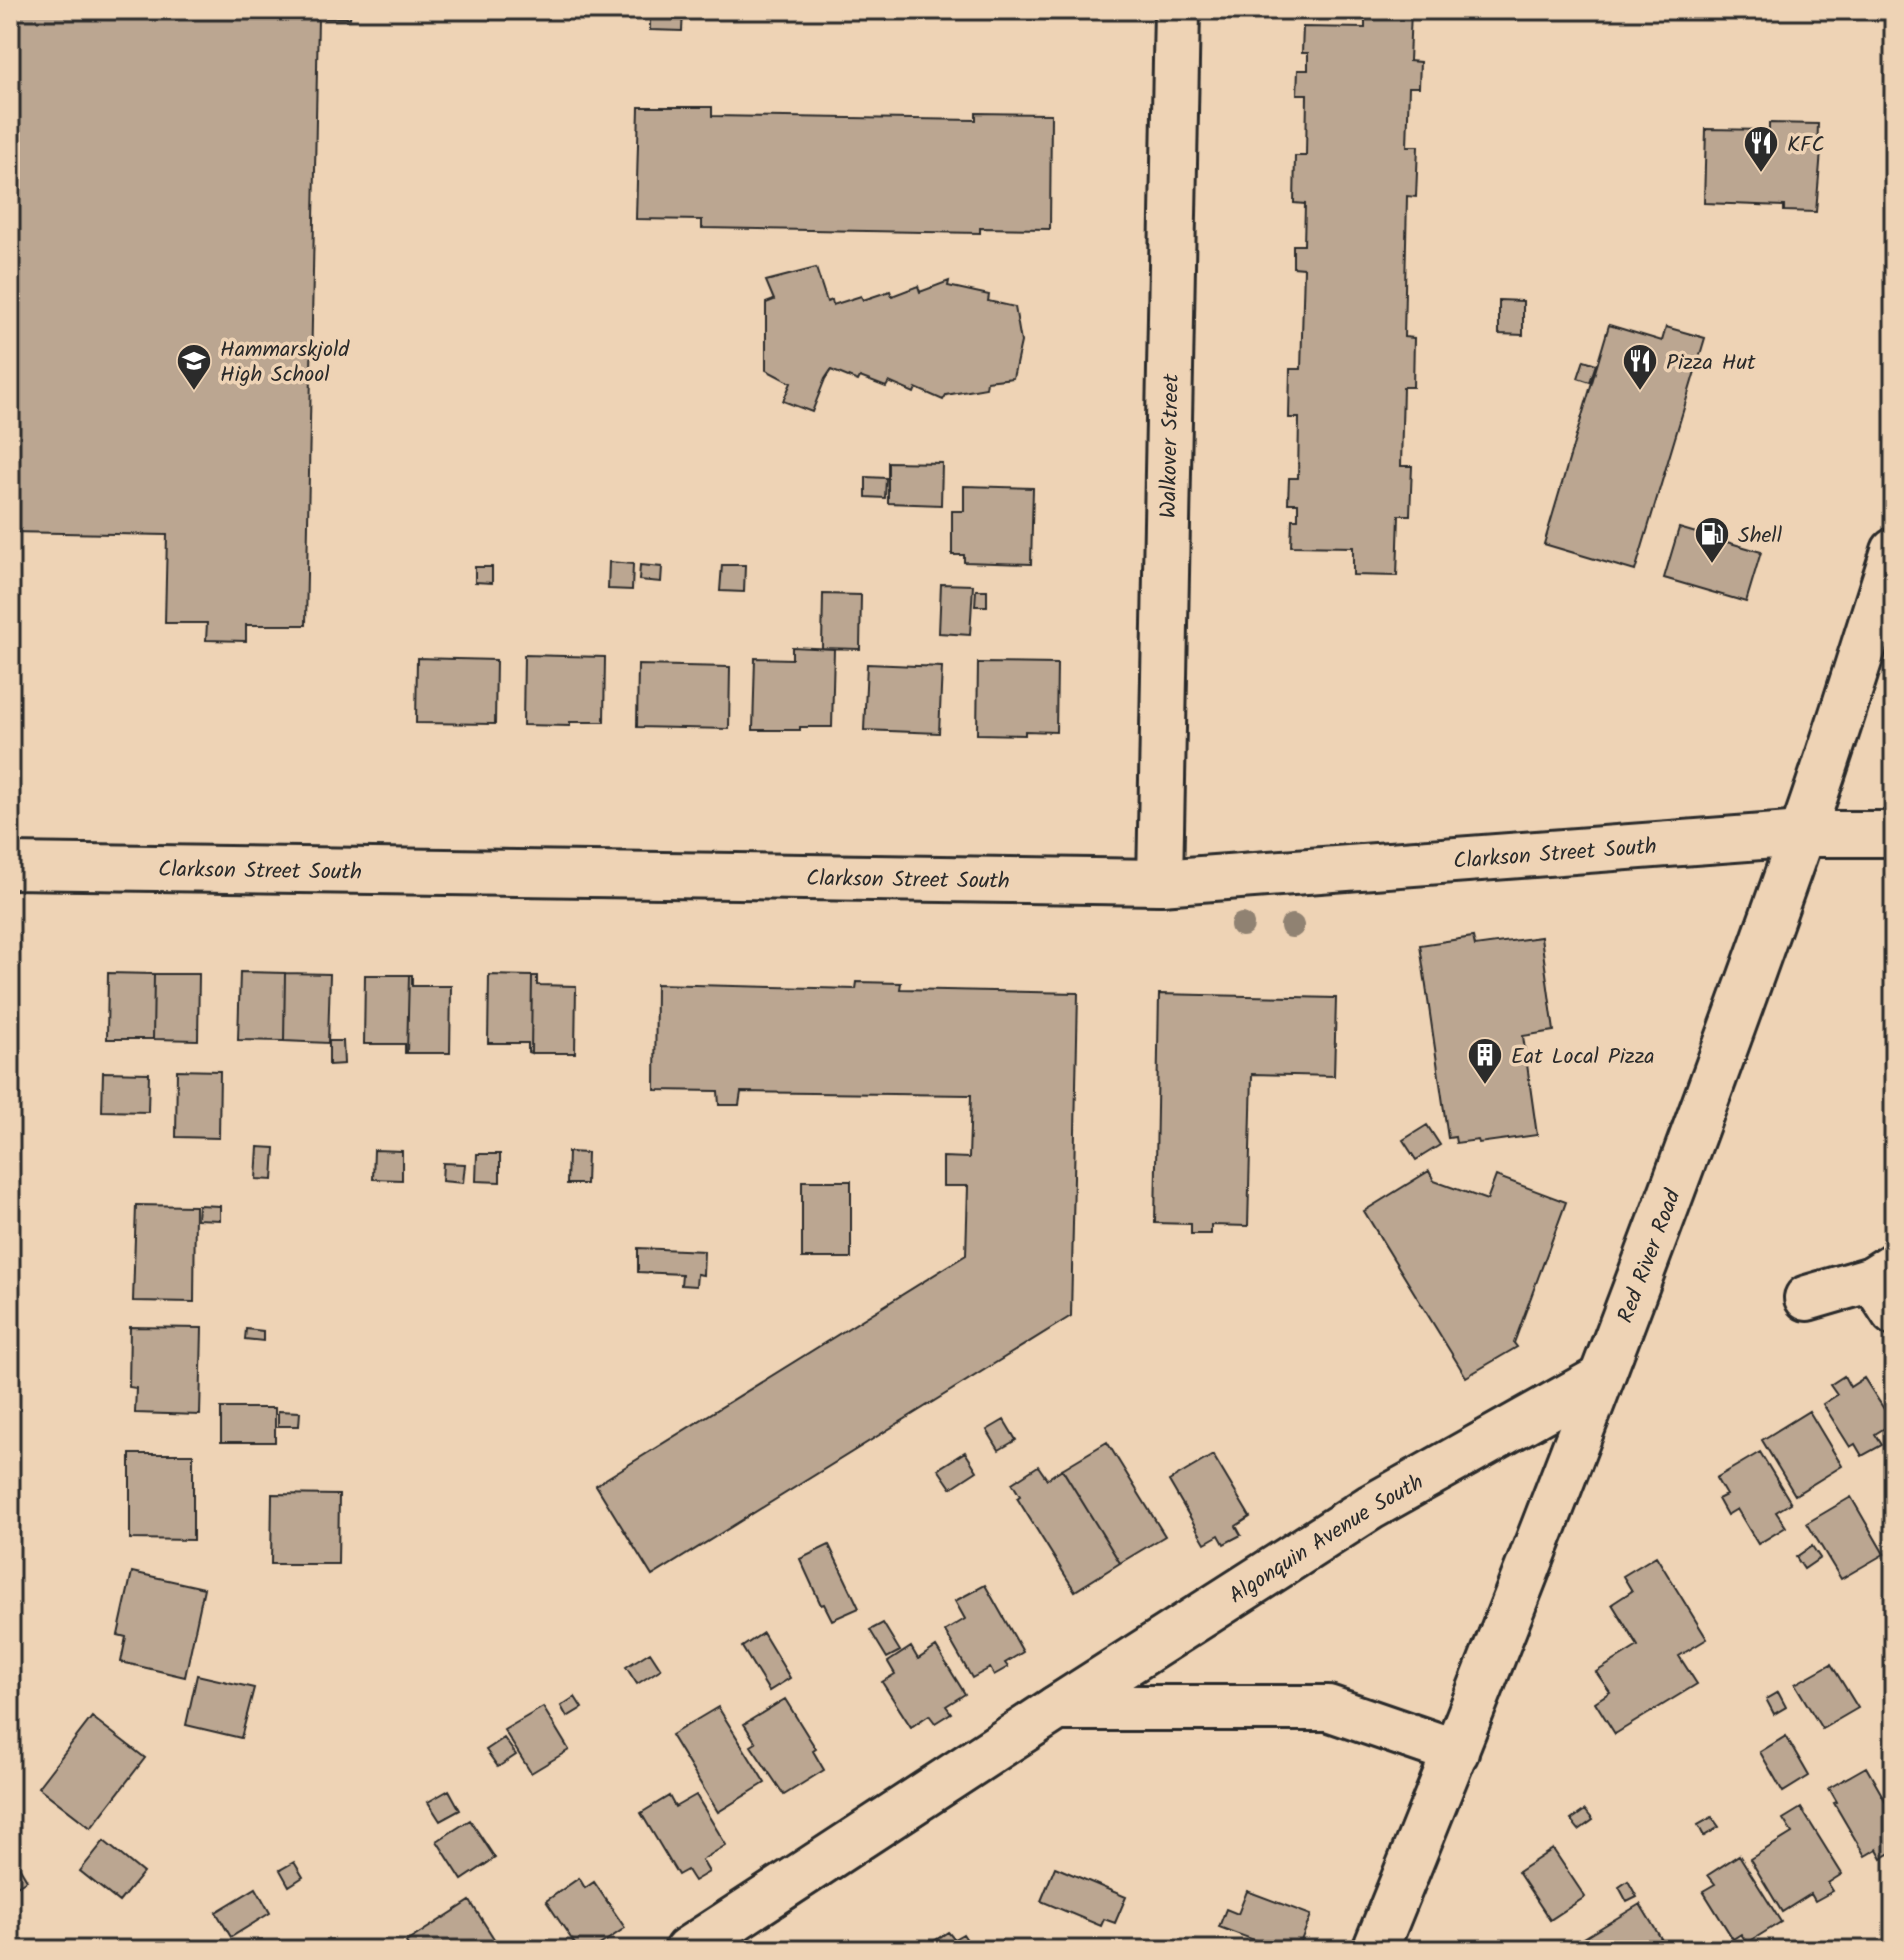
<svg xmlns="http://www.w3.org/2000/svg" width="1904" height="1960" font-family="Kalam,sans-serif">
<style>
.building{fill:#bba691;stroke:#2b2b2b;stroke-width:2}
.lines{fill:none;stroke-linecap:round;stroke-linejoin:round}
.street-casing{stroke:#2b2b2b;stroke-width:50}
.secondary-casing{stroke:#2b2b2b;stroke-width:50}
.street{stroke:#eed3b5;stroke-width:44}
.secondary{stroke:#eed3b5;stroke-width:44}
.tree{fill:#908272}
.labels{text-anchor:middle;stroke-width:7;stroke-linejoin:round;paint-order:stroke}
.poi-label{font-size:22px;fill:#2b2b2b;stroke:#eed3b5;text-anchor:start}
.street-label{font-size:22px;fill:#2b2b2b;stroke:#eed3b5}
</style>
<rect width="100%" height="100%" fill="#eed3b5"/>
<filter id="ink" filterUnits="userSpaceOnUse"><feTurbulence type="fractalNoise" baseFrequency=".0125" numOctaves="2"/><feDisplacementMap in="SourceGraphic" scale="16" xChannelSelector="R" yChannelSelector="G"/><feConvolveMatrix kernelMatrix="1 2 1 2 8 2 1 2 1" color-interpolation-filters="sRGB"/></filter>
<g filter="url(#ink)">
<path class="building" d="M 10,10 L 351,10 L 350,18 L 318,18 L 306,625 L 246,625 L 246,641 L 206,640 L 207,623 L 165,623 L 167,535 L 10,532 Z
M 650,10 L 683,11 L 682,31 L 650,30 Z
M 1365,10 L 1411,10 L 1409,61 L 1420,62 L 1419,87 L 1409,87 L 1407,146 L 1418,146 L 1416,197 L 1407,196 L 1404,337 L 1414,338 L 1413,387 L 1403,387 L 1401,466 L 1412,466 L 1410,515 L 1399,515 L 1397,576 L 1353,575 L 1353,547 L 1291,546 L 1292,519 L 1298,519 L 1298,503 L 1288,503 L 1289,478 L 1298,478 L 1299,418 L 1289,418 L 1290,369 L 1301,369 L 1304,268 L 1293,267 L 1293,245 L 1304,245 L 1305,204 L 1294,203 L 1295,156 L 1306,156 L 1307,94 L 1297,94 L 1298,70 L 1308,70 L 1308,53 L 1302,53 L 1303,27 L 1365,28 Z
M 639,107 L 712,107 L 712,116 L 976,120 L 976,113 L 1051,114 L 1050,229 L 980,228 L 980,233 L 702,228 L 702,220 L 636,219 Z
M 1769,123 L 1818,124 L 1817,152 L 1821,151 L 1816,212 L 1784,211 L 1784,206 L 1704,203 L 1706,129 L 1769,130 Z
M 816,268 L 827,302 L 832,300 L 833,305 L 861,296 L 863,300 L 890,291 L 892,296 L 918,286 L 920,292 L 949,281 L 948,286 L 989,295 L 988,301 L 1015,307 L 1021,342 L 1013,378 L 987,381 L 986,388 L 946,395 L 943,400 L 916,388 L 914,393 L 889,382 L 886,387 L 860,377 L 858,381 L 831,370 L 825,379 L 812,412 L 783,401 L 791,383 L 766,370 L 766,303 L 774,300 L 766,281 Z
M 1499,300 L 1523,301 L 1523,335 L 1499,334 Z
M 1609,325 L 1662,341 L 1666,327 L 1705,338 L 1635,571 L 1544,544 Z
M 1584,360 L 1596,364 L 1590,382 L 1578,378 Z
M 888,462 L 942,463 L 941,505 L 888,503 Z
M 866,477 L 886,478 L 885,498 L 866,497 Z
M 964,486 L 1033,488 L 1031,564 L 964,562 L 964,555 L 952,555 L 952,511 L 964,511 Z
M 1679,528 L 1761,552 L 1746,602 L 1664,578 Z
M 609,562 L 633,564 L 632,590 L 608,589 Z
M 640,565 L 662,567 L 661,582 L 639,580 Z
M 722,565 L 745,565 L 744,592 L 720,591 Z
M 475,567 L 492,567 L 492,583 L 475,582 Z
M 941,584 L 973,585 L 970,635 L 939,633 Z
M 976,590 L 987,590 L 987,606 L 975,606 Z
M 823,594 L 861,595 L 860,649 L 822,648 Z
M 792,647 L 834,649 L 832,727 L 800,727 L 800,730 L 753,730 L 755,658 L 792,659 Z
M 524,655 L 605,657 L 604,722 L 570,722 L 570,726 L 523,725 Z
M 417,658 L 496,660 L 495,724 L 416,723 Z
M 978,663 L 1057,664 L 1056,732 L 1025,731 L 1025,735 L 977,734 Z
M 867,664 L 942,667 L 939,733 L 864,730 Z
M 638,665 L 730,667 L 729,729 L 637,727 Z
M 1473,937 L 1475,946 L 1541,937 L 1554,1031 L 1523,1036 L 1537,1135 L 1479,1143 L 1478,1140 L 1456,1143 L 1455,1137 L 1448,1138 L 1420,945 Z
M 240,972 L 285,973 L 284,1041 L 238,1040 Z
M 108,973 L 154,974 L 153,1039 L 107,1039 Z
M 285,973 L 330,974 L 328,1043 L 284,1041 Z
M 154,974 L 199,974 L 198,1040 L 153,1039 Z
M 365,975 L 409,975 L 407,1053 L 405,1053 L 405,1044 L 364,1044 Z
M 409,975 L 412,975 L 412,986 L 451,986 L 450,1053 L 407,1053 Z
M 489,975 L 532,976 L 531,1053 L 528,1052 L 528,1043 L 488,1043 Z
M 532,976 L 537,976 L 537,985 L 576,986 L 575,1053 L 531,1053 Z
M 857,982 L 901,983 L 900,989 L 1078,993 L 1071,1316 L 652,1576 L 596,1485 L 966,1255 L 968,1186 L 943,1186 L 943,1157 L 969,1158 L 971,1095 L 741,1092 L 739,1105 L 719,1105 L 718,1091 L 655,1090 L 656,984 L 856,989 Z
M 1159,994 L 1336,998 L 1334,1076 L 1252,1074 L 1248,1226 L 1211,1225 L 1211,1234 L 1191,1234 L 1191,1224 L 1155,1223 Z
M 329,1041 L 343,1041 L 344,1064 L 329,1065 Z
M 177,1070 L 220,1071 L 219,1138 L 176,1137 Z
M 103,1072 L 149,1073 L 148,1112 L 102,1111 Z
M 1427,1125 L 1440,1145 L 1416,1160 L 1403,1140 Z
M 258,1147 L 275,1148 L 273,1180 L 256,1179 Z
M 374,1150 L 402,1151 L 402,1180 L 373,1179 Z
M 568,1152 L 587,1153 L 586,1184 L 567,1184 Z
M 477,1154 L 500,1154 L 500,1182 L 476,1181 Z
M 443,1163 L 465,1164 L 463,1183 L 442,1181 Z
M 1429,1171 L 1434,1181 L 1487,1200 L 1496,1176 L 1566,1202 L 1514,1343 L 1517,1347 L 1466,1377 L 1364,1211 Z
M 802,1181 L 851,1181 L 851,1258 L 802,1258 Z
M 136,1205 L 195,1206 L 194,1302 L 133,1301 Z
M 198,1205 L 220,1206 L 220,1220 L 197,1219 Z
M 638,1248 L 704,1251 L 703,1275 L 697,1274 L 696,1286 L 681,1285 L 682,1274 L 638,1272 Z
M 130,1327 L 202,1328 L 200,1415 L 135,1413 L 136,1388 L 129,1387 Z
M 246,1329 L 263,1331 L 263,1341 L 245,1339 Z
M 1844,1376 L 1850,1387 L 1864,1378 L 1893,1423 L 1875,1434 L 1882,1445 L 1862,1456 L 1855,1444 L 1850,1447 L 1823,1404 L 1837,1395 L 1830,1385 Z
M 221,1408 L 275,1408 L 275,1442 L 221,1442 Z
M 278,1411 L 300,1412 L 299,1426 L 278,1426 Z
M 1809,1411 L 1842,1466 L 1795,1495 L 1762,1440 Z
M 1004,1420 L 1016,1440 L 999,1450 L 987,1430 Z
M 1107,1442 L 1165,1536 L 1120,1563 L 1062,1469 Z
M 965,1452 L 977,1471 L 951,1488 L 938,1469 Z
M 1760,1452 L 1791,1503 L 1776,1512 L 1786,1527 L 1758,1544 L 1737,1509 L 1727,1515 L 1718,1499 L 1726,1495 L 1716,1478 Z
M 130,1454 L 193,1454 L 193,1540 L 130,1539 Z
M 1213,1455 L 1250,1517 L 1236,1526 L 1241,1535 L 1224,1544 L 1219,1535 L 1205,1543 L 1169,1481 Z
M 1038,1466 L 1047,1479 L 1062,1469 L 1120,1563 L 1075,1591 L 1017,1498 L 1020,1496 L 1012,1483 Z
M 272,1494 L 339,1495 L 338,1564 L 271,1564 Z
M 1851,1497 L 1884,1554 L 1841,1579 L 1807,1523 Z
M 829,1545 L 859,1608 L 832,1620 L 824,1604 L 821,1605 L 800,1559 Z
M 1812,1546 L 1820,1558 L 1804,1569 L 1796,1557 Z
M 1656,1556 L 1707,1639 L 1679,1656 L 1697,1684 L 1615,1734 L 1595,1702 L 1610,1692 L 1596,1672 L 1638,1646 L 1612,1604 L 1632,1591 L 1623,1576 Z
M 132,1572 L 204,1588 L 185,1677 L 121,1662 L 126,1637 L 118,1635 Z
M 985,1585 L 1023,1652 L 1005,1663 L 1008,1667 L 994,1675 L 990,1668 L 972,1678 L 945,1631 L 965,1619 L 955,1601 Z
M 883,1623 L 900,1651 L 887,1658 L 870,1630 Z
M 763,1633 L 790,1678 L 769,1691 L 742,1647 Z
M 911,1647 L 918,1659 L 936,1647 L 965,1694 L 946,1706 L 951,1713 L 935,1723 L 929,1715 L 911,1727 L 882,1682 L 895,1674 L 888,1662 Z
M 650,1652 L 661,1669 L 637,1684 L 626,1667 Z
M 1831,1664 L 1858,1708 L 1822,1729 L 1795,1684 Z
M 197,1675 L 254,1688 L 241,1738 L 186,1725 Z
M 1778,1692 L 1786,1707 L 1774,1714 L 1766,1699 Z
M 575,1697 L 582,1708 L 567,1717 L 561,1706 Z
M 785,1699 L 816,1749 L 813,1751 L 824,1770 L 784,1795 L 751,1746 L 756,1743 L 744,1724 Z
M 543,1707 L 569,1750 L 531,1773 L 504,1730 Z
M 718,1707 L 765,1783 L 718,1812 L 671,1735 Z
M 92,1717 L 145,1758 L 91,1828 L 38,1787 Z
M 1786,1736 L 1809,1776 L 1783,1792 L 1760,1752 Z
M 504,1738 L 516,1755 L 498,1767 L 486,1750 Z
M 1866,1767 L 1894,1816 L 1894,1839 L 1892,1841 L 1894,1851 L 1882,1858 L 1877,1849 L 1865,1856 L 1834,1803 L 1837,1802 L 1829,1788 Z
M 449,1790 L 460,1810 L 440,1821 L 428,1802 Z
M 696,1795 L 726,1845 L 702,1860 L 709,1872 L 694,1881 L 687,1870 L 678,1875 L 641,1813 L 669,1796 L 675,1807 Z
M 1801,1808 L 1842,1874 L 1828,1883 L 1833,1891 L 1815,1901 L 1811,1894 L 1782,1912 L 1750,1859 L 1792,1833 L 1783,1819 Z
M 1585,1810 L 1593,1820 L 1579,1830 L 1571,1820 Z
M 1712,1817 L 1719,1827 L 1704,1836 L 1698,1825 Z
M 470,1820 L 495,1858 L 462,1880 L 437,1841 Z
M 104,1841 L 143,1873 L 119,1902 L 80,1871 Z
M 1553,1849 L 1585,1897 L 1550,1920 L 1518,1872 Z
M 10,1851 L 27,1880 L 10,1890 Z
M 1739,1855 L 1781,1922 L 1747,1943 L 1741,1934 L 1733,1939 L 1703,1891 L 1715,1884 L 1708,1875 Z
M 294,1862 L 303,1877 L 289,1886 L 280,1870 Z
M 1055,1867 L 1126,1897 L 1115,1923 L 1104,1919 L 1101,1926 L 1041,1901 Z
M 579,1878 L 585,1888 L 594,1882 L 625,1928 L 592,1950 L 579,1950 L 546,1901 Z
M 1628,1881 L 1637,1897 L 1627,1902 L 1619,1887 Z
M 256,1888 L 270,1913 L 231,1937 L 216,1912 Z
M 1247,1891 L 1311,1915 L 1299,1946 L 1287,1941 L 1283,1950 L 1281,1950 L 1219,1927 L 1226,1909 L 1238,1914 Z
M 470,1901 L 500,1948 L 503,1946 L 506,1950 L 411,1950 L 406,1942 Z
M 1640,1904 L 1668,1950 L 1567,1950 L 1566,1949 Z
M 948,1932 L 954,1939 L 963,1934 L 974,1950 L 924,1950 L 923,1948 Z"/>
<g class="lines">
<defs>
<g id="street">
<path d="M 1802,834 L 1894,834"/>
<path id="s1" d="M 1160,882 L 1177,10"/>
<path d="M 1872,1279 L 1894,1313"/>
<path d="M 1807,1298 L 1872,1279 L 1894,1265"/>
</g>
<g id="secondary">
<path id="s2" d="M 10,866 L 1160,882 L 1802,834"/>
<path d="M 1057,1708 L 1328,1708 L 1456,1752"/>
<path id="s3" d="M 687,1950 L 1057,1708 L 1371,1507 L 1601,1378"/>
<path id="s4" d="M 1375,1950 C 1525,1582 1669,1211 1801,836 C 1835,742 1863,646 1894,551"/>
</g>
</defs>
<use href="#street" class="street-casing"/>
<use href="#secondary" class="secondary-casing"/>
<use href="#street" class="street"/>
<use href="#secondary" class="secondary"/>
</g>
<g class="tree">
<circle cx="1242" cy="925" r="12"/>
<circle cx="1292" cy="926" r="12"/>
</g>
</g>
<defs>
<symbol id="restaurant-pin" viewBox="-11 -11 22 30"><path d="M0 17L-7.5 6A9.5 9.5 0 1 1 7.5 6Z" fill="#2b2b2b" stroke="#eed3b5"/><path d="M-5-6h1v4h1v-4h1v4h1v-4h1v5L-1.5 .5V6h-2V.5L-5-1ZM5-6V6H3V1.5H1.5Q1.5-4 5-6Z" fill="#fff"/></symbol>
<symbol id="school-pin" viewBox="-11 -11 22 30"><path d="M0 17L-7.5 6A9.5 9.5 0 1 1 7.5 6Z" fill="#2b2b2b" stroke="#eed3b5"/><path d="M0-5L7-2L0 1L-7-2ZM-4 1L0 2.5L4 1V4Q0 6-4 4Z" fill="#fff"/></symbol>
<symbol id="fuel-pin" viewBox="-11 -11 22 30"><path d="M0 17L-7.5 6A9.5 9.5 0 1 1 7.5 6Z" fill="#2b2b2b" stroke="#eed3b5"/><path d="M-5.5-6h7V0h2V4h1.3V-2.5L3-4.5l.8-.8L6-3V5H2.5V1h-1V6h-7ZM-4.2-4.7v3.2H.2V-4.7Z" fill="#fff"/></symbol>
<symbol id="building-pin" viewBox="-11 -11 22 30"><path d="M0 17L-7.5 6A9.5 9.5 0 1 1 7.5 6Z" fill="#2b2b2b" stroke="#eed3b5"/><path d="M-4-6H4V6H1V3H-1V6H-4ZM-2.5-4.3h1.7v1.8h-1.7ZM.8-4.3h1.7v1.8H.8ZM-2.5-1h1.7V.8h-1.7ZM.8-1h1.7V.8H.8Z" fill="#fff"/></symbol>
</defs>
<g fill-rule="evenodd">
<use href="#restaurant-pin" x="1741" y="123" width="40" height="54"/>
<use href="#school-pin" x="174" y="341" width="40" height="54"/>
<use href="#restaurant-pin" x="1620" y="341" width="40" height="54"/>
<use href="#fuel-pin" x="1692" y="514" width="40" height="54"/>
<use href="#building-pin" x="1465" y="1035" width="40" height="54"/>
</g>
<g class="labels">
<g class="poi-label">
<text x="1787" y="151">KFC</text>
<text x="220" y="356">Hammarskjold<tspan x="220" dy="25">High School</tspan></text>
<text x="1666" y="369">Pizza Hut</text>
<text x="1738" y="542">Shell</text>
<text x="1511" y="1063">Eat Local Pizza</text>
</g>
<g class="street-label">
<text dy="8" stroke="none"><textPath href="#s1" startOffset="436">Walkover Street</textPath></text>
<text dy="8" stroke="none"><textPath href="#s2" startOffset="1546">Clarkson Street South</textPath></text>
<text dy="8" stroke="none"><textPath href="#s2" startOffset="250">Clarkson Street South</textPath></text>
<text dy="8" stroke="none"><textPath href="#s2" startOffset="898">Clarkson Street South</textPath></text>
<text dy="8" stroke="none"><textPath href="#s4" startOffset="746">Red River Road</textPath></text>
<text dy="8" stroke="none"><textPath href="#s3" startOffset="760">Algonquin Avenue South</textPath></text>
</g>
</g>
<rect width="1904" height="1960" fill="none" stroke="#eed3b5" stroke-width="40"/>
<rect x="20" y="20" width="1864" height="1920" fill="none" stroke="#2b2b2b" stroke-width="3" filter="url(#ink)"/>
</svg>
